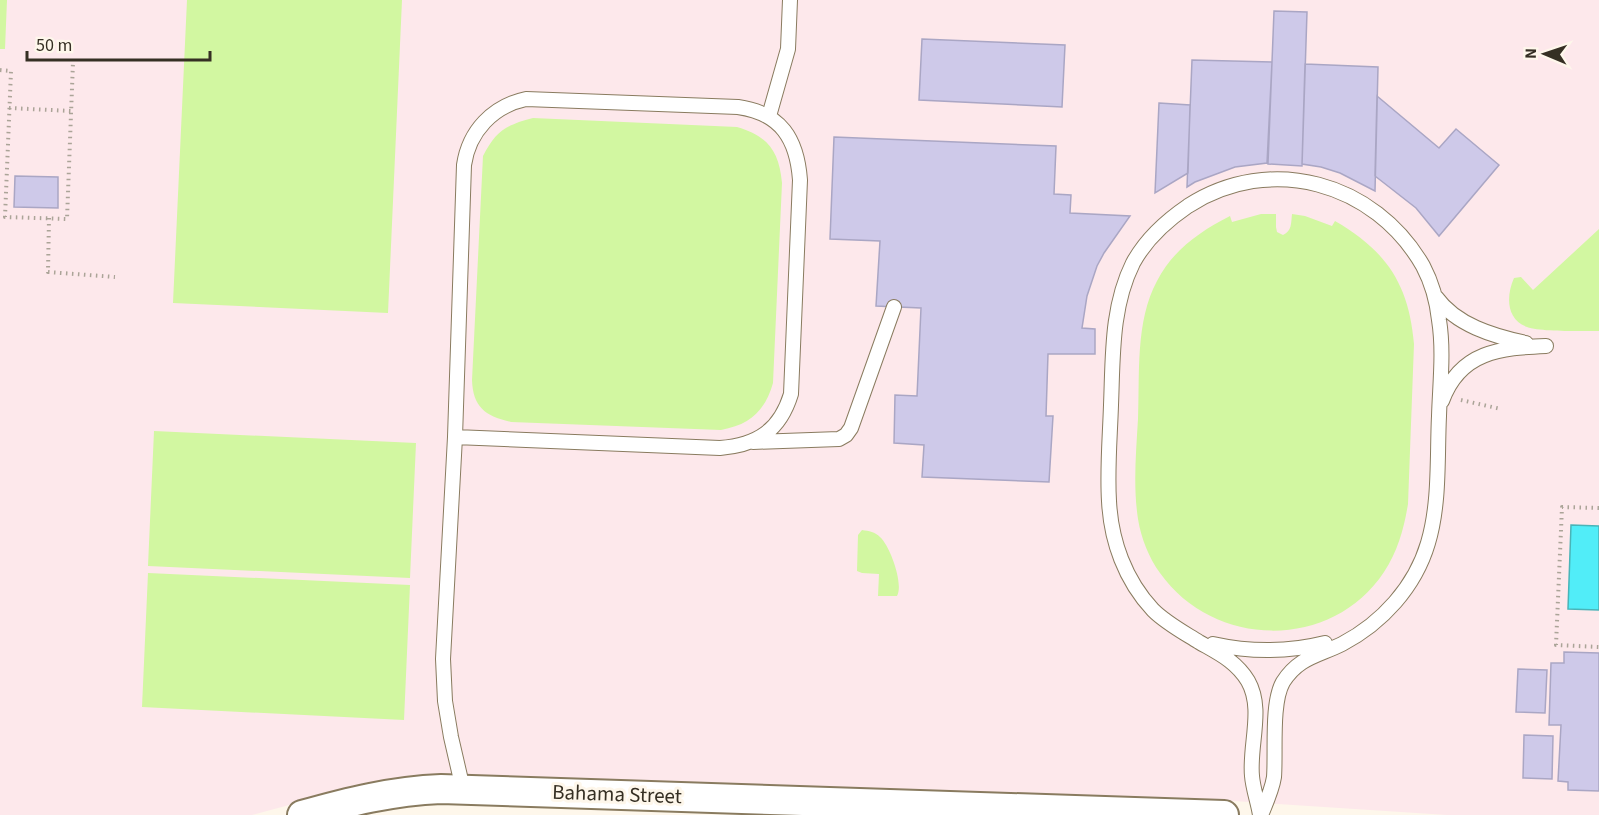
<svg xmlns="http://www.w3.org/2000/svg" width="1599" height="815" font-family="'Source Sans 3',sans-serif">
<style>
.education{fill:#fde8eb}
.green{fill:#d2f7a1}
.water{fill:#51edf8;stroke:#49b4b8;stroke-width:1.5}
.building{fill:#cec9e9;stroke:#aaa6c4;stroke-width:1.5}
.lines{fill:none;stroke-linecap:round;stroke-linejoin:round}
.service-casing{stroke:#897b5f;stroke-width:16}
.minor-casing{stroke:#897b5f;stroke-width:32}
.path{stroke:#aba498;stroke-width:4;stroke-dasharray:1.5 4.5;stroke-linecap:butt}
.service{stroke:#fff;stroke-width:14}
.minor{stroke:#fff;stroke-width:28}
.labels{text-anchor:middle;stroke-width:6;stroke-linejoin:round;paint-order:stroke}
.street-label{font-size:21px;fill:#352f23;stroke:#fef7eb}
</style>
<rect width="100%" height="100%" fill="#fef7eb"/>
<path class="education" d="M 0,0 L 1599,0 L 1599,815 L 1447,815 L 1188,798 L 422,778 L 356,787 L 252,815 L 0,815 Z"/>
<path class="green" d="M 0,0 L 7,0 L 5,49 L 0,49 Z
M 187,0 L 402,0 L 388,313 L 173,303 Z
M 533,118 L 737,127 C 768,136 779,151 782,183 L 773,383 C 765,411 750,425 721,430 L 511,422 C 485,416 473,407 472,380 L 483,156 C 496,131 506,125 533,118 Z
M 1261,214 L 1276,214 L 1276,227 L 1277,232 L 1283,235 C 1292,231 1291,223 1292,214 L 1305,216 L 1332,226 L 1335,221 C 1387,251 1409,285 1414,344 L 1408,504 C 1404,528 1398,551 1384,572 C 1332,651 1214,649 1160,573 C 1149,558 1141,538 1138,519 C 1133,486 1136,453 1138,419 C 1140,374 1135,322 1157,281 C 1173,250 1199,232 1230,216 L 1232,222 Z
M 1599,229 L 1599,331 C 1582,331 1541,332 1527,327 C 1506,319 1506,296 1514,278 L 1521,277 L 1533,290 Z
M 154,431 L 416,443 L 410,578 L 148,566 Z
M 862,530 C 869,531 875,532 880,537 C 890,546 904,584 897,596 L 878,596 L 879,574 L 862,573 L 857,571 L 858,535 Z
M 148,573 L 410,585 L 404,720 L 142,707 Z"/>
<path class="water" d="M 1571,525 L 1599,526 L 1599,610 L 1568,609 Z"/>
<path class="building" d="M 1274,11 L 1307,12 L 1302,166 L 1268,164 Z
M 922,39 L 1065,45 L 1062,107 L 919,100 Z
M 1192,60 L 1272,62 L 1267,163 L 1235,167 L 1195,182 L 1187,187 Z
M 1305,64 L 1378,67 L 1375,191 L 1340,173 L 1321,167 L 1302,164 Z
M 1377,96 L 1439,148 L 1456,129 L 1499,165 L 1439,236 L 1416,208 L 1375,176 Z
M 1159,103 L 1190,105 L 1188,173 L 1155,193 Z
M 834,137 L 1056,146 L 1054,194 L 1071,195 L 1070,213 L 1130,216 L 1104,253 L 1097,266 L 1087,296 L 1082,328 L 1095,329 L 1095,354 L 1048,354 L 1046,416 L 1053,416 L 1049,482 L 922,477 L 924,445 L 894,443 L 895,395 L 917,396 L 921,308 L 876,306 L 880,241 L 830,239 Z
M 15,176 L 58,177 L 58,208 L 14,207 Z
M 1564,652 L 1599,653 L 1599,791 L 1568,790 L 1568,782 L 1558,781 L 1561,725 L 1549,725 L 1551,663 L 1564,663 Z
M 1518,669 L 1547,670 L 1545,713 L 1516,712 Z
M 1524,735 L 1553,736 L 1552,779 L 1523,778 Z"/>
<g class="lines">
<defs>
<path id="service" d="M 769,116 L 788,49 L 790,0
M 1436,297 C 1456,325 1493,336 1526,343
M 1442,401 C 1460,351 1501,348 1546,346
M 455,437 L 720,448 C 758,445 780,430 791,394 L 800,180 C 797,139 781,113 738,107 L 526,99 C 493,106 469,131 464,165 L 455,437 L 443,659 L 445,701 L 451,737 L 463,789
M 753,442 L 839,439 L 846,435 L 851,428 L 894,307
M 1213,644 C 1249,652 1289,652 1325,643
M 1260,815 C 1258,802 1253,789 1252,776 C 1249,745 1264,709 1248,681 C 1236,661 1218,653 1199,642 C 1183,632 1166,623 1153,610 C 1125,580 1111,541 1109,501 C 1107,469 1110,437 1111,405 C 1113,357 1111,307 1133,263 C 1146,239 1166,221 1188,206 C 1270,153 1375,182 1423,266 C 1432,283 1437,301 1439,320 C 1444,351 1440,384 1439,416 C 1437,457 1440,503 1428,543 C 1415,587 1382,623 1342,644 C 1318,656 1299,657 1283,682 C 1271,703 1276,752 1274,777 C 1272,790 1266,803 1261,815"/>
<path id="minor" d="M 302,815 C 348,802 392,791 441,789 L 1224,815"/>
</defs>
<use href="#service" class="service-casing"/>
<use href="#minor" class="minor-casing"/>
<path class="path" d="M 0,70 L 11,71 L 5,217 L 67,219 L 73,62
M 9,108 L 71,111
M 49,218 L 48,272 L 115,277
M 1461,400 L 1501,409
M 1599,508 L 1562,507 L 1556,645 L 1599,647"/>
<use href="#service" class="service"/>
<use href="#minor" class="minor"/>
</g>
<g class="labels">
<g class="street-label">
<text transform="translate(617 794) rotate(2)" y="7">Bahama Street</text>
</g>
</g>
<g transform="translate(1545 54) rotate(272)" stroke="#fef7eb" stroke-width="4.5" paint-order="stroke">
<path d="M0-4.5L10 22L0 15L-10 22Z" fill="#352f23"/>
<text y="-9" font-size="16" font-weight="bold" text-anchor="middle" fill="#352f23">N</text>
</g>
<path d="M27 51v9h183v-9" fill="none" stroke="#352f23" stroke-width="3"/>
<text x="36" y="51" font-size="18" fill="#352f23" stroke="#fef7eb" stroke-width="4.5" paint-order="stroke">50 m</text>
</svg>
